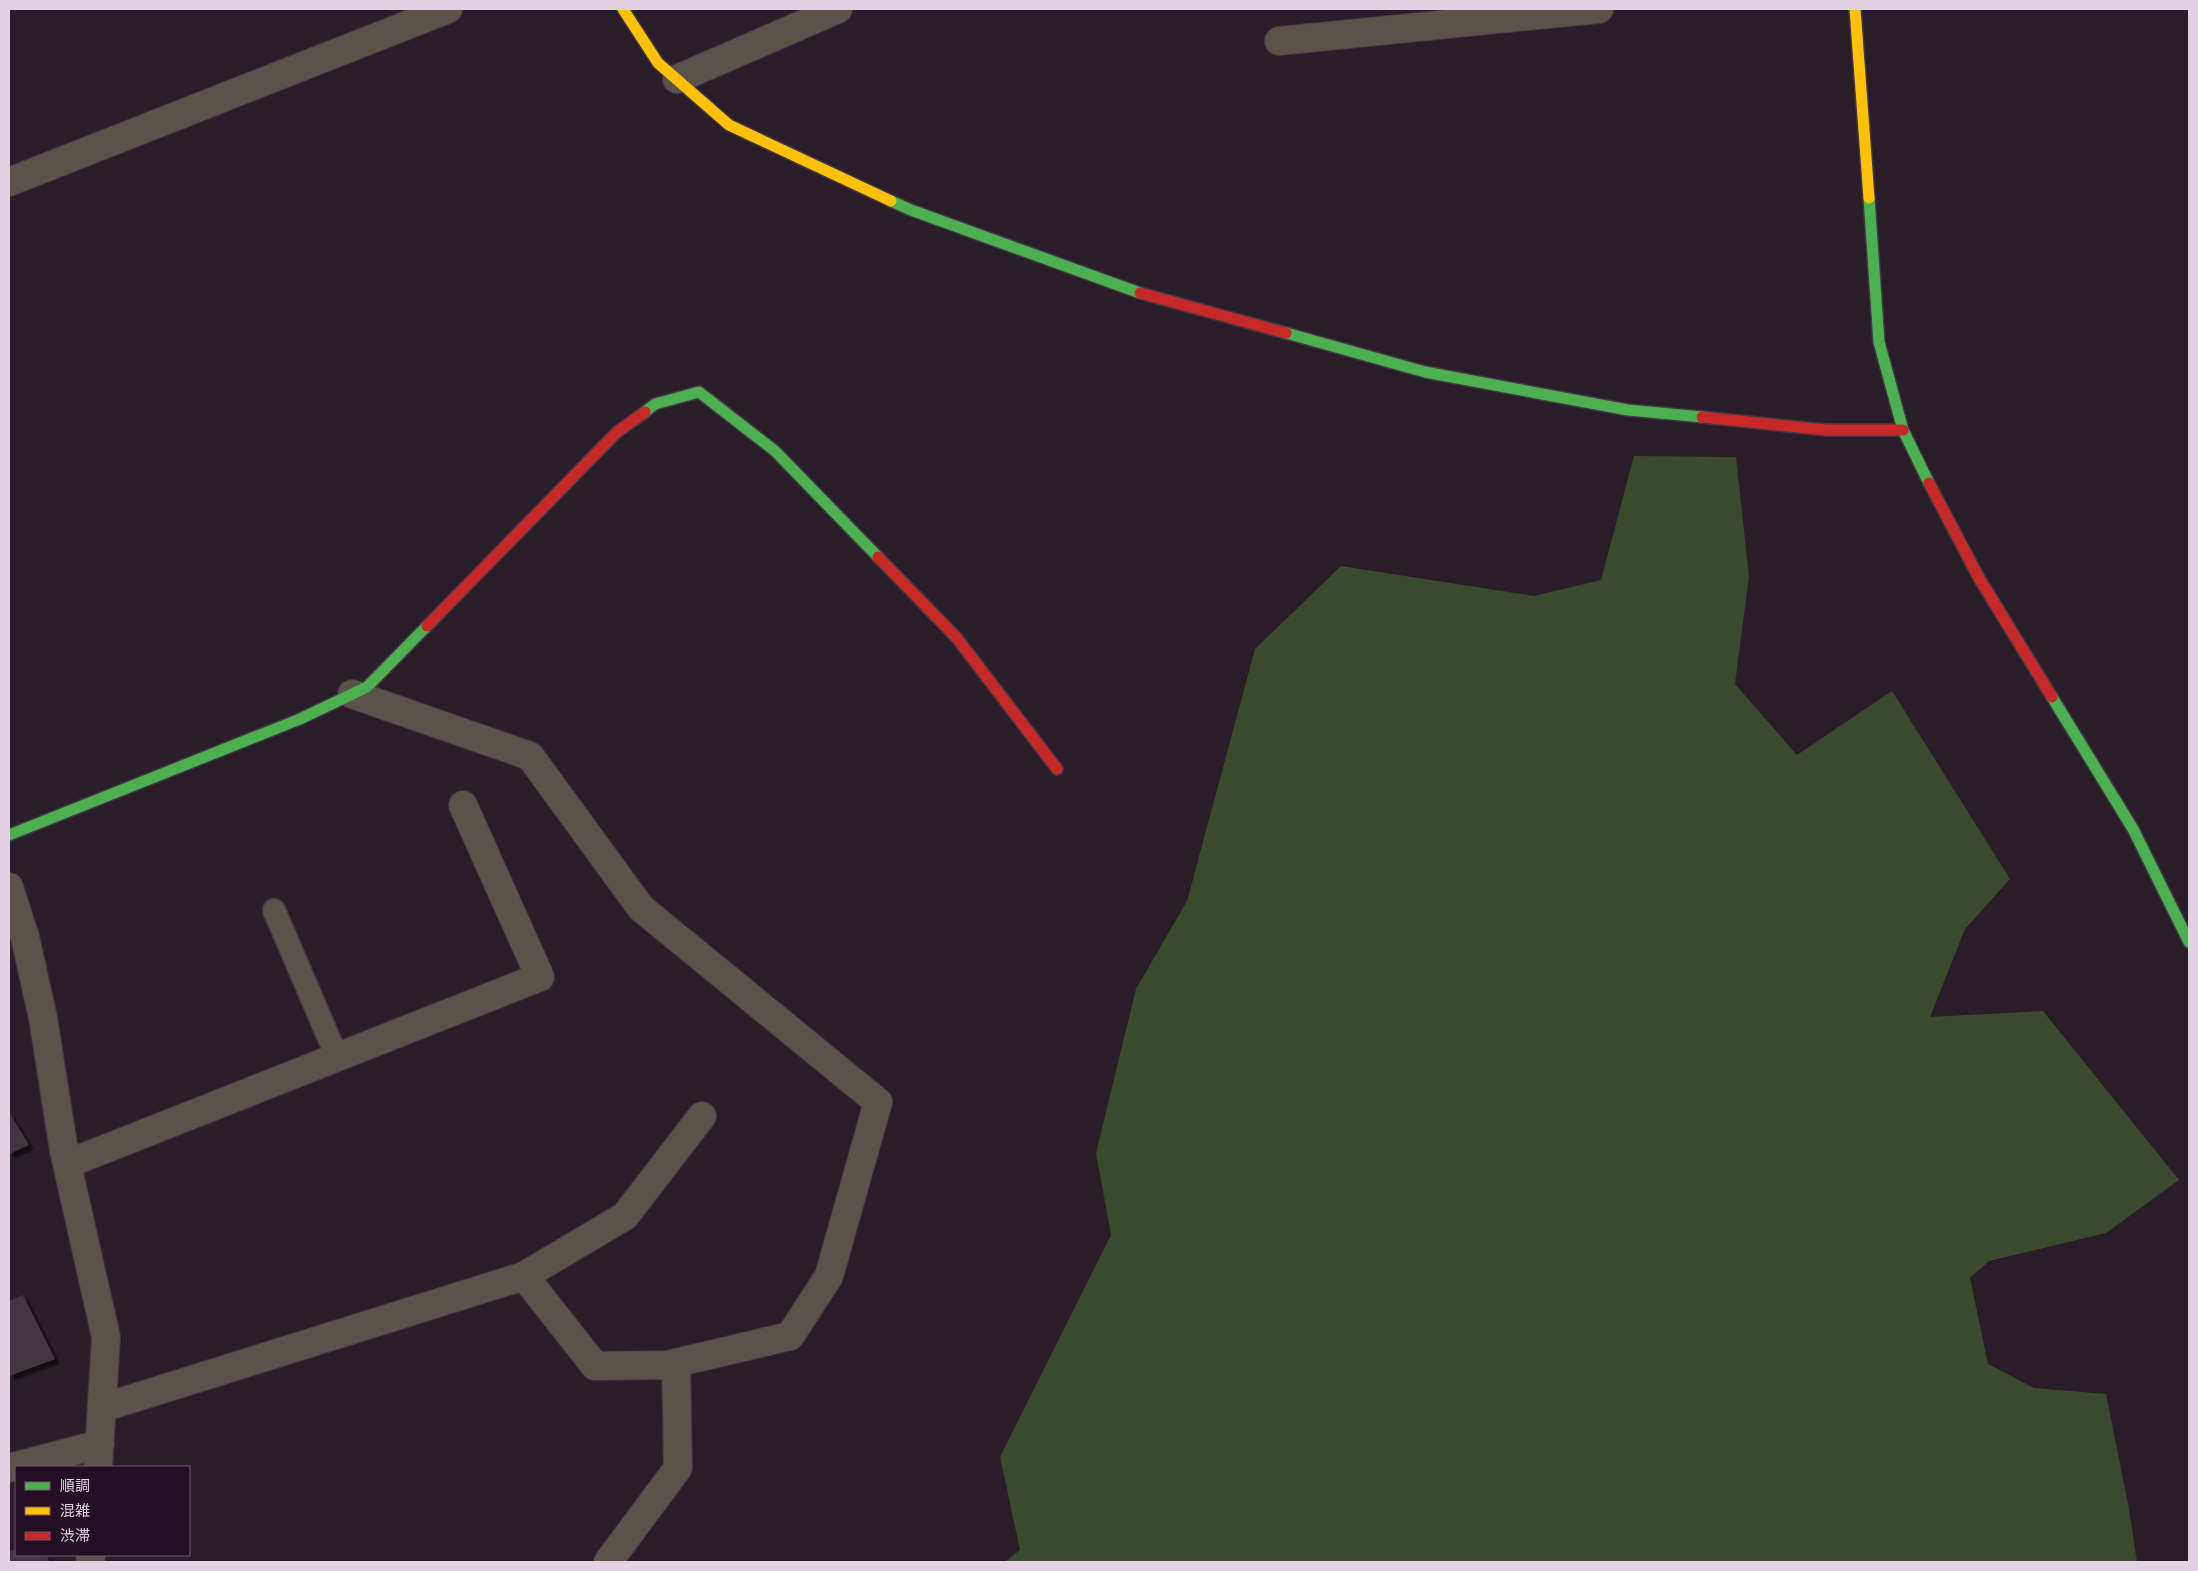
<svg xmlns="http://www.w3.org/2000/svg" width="2198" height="1571" font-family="'Varela Round','Noto Sans JP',sans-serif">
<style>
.forest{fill:#3b492d}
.building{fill:#413641;filter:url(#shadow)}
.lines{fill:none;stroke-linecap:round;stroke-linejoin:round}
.lane-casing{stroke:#413741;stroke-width:25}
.street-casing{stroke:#413741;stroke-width:30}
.fast-casing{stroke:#413741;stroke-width:14}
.slow-casing{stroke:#413741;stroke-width:14}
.jam-casing{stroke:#413741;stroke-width:14}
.lane{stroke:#5a534c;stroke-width:22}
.street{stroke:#5a534c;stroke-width:28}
.fast{stroke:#4caf50;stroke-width:11}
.slow{stroke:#ffc107;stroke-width:11}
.jam{stroke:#c62828;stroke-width:11}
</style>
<defs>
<filter id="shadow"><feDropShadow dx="4.5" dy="4.5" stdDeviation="1" flood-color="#0009"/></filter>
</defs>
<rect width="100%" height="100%" fill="#281d28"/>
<path class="forest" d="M 1634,456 L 1736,457 L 1749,576 L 1735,684 L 1797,755 L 1892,691 L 2010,879 L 1965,929 L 1930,1017 L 2043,1011 L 2179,1180 L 2106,1233 L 1989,1261 L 1970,1278 L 1988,1364 L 2034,1388 L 2106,1394 L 2129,1509 L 2137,1562 L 1005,1562 L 1020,1550 L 1000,1457 L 1111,1235 L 1096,1153 L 1136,989 L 1187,901 L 1255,649 L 1341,566 L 1534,596 L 1601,580 Z"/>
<path class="building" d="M 9,1112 L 29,1145 L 9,1154 Z
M 23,1295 L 55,1359 L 9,1376 L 9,1301 Z
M 16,1549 L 16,1555 L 47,1555 L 49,1562 L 9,1562 L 9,1551 Z"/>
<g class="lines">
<defs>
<path id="lane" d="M 274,910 L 337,1057"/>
<path id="street" d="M 1279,41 L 1599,9
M 677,79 L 838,9
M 9,182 L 448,9
M 352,694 L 530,756 L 641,908 L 878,1102 L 829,1276 L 790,1336 L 667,1365 L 595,1366 L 524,1276
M 9,887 L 25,937 L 43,1018 L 64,1151 L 106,1337 L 98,1467
M 67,1164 L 540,977 L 463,805
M 102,1408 L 524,1276 L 625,1216 L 702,1116
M 9,1468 L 100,1444
M 90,1562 L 91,1555
M 608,1562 L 678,1468 L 676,1363"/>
<path id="fast" d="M 1869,198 L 1879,342 L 1903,430 L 1929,483
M 891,201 L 911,210 L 1140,293
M 1286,333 L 1425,372 L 1628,410 L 1702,417
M 645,412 L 655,404 L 699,392 L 775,451 L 878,557
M 2052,697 L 2133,829 L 2189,942
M 9,835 L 300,719 L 367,687 L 427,626"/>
<path id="slow" d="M 623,9 L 658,63 L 729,125 L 891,201
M 1855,9 L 1869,198"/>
<path id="jam" d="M 1140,293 L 1286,333
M 1702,417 L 1826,430 L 1903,430
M 1929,483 L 1979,578 L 2052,697
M 878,557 L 956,637 L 1057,769
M 427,626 L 617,432 L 645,412"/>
</defs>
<use href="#lane" class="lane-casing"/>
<use href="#street" class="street-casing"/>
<use href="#fast" class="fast-casing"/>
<use href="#slow" class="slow-casing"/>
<use href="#jam" class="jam-casing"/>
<use href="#lane" class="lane"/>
<use href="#street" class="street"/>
<use href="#fast" class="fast"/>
<use href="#slow" class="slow"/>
<use href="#jam" class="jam"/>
</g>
<rect width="2198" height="1571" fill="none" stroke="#e1d3e1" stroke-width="20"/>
<rect x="15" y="1466" width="175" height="90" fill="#230e23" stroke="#6f5d6f"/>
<rect x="25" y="1482" width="25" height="8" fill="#4caf50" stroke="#6f5d6f"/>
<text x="60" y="1491" font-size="15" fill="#e1d3e1">順調</text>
<rect x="25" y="1507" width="25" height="8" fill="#ffc107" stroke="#6f5d6f"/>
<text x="60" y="1516" font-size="15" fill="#e1d3e1">混雑</text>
<rect x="25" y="1532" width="25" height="8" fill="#c62828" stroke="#6f5d6f"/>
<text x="60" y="1541" font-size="15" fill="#e1d3e1">渋滞</text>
</svg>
